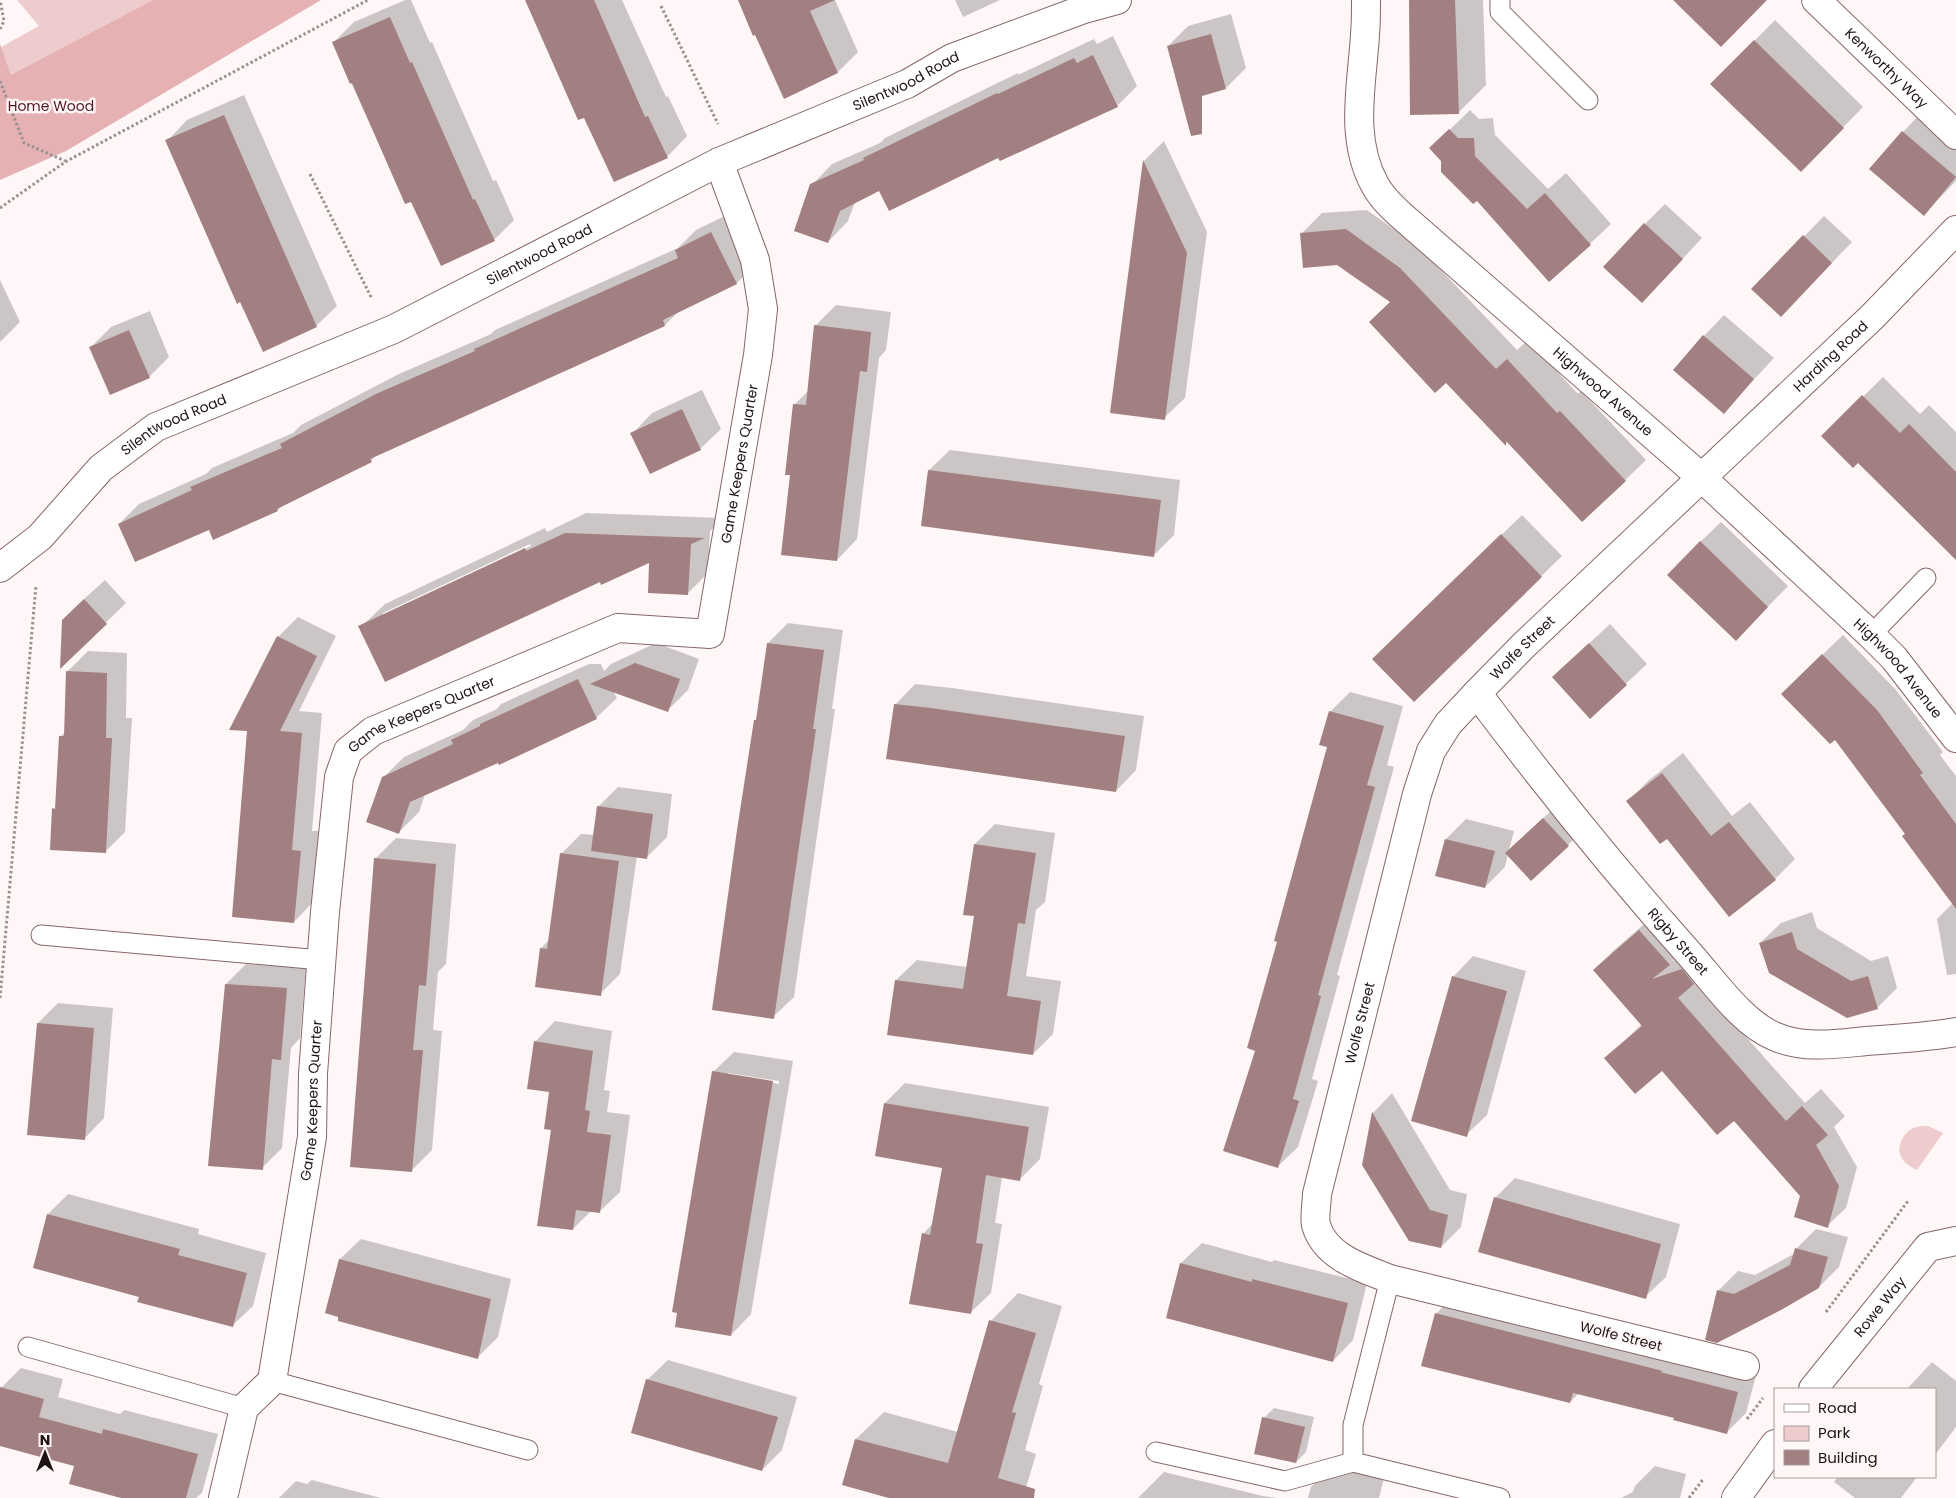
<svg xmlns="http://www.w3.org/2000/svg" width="1956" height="1498" font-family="Poppins,sans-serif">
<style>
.green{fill:#eecbcc}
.forest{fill:#e6b1b3}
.shadow{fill:#0003;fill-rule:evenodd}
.building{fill:#a27f80}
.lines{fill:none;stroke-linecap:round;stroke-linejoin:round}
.service-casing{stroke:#876667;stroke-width:21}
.minor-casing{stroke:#876667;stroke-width:30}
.path{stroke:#9a9090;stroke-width:3;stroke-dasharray:2.5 2.5;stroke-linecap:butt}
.service{stroke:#fff;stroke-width:19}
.minor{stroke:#fff;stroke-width:28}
.labels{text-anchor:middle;stroke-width:5;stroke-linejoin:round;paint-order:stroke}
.street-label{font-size:14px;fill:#201313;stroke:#fff7f7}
.park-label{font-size:14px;fill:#53151e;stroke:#fff7f7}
</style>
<rect width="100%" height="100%" fill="#fff7f7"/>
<path class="green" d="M 17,0 L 153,0 L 11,76 L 1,47 L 39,26 Z
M 1928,1126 L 1943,1133 L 1917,1170 C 1913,1168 1907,1165 1904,1161 C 1893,1150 1903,1131 1916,1127 C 1919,1126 1924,1126 1928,1126 Z"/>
<path class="forest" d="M 153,0 L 321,0 L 66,151 L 0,180 L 0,44 L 11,75 Z"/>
<path class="shadow" d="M 405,0 L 411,0 L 430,43 L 432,42 L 493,181 L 496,180 L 514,220 L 494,240 L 412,200 L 406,203 L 333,43 L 354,22 Z
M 526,0 L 622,0 L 666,97 L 668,96 L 687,136 L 667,157 Z
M 738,0 L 835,0 L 858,52 L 838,72 Z
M 955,0 L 1000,0 L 963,17 Z
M 1411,0 L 1483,0 L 1486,85 L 1458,113 Z
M 1231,14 L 1246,68 L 1226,88 L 1168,46 L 1188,26 Z
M 1775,20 L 1863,107 L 1801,170 L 1712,84 Z
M 1113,36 L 1137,86 L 1117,106 L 999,156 L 880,189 L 855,202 L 848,221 L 828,242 L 812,185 L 832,164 L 880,143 L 885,138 L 1018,73 L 1018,75 L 1094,39 L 1097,44 Z
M 244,95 L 337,306 L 316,326 L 167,141 L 187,120 Z
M 1470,110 L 1479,119 L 1493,118 L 1495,135 L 1548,189 L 1566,173 L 1611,224 L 1550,281 L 1431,148 Z
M 1923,111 L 1956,140 L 1956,181 L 1924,214 L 1903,132 Z
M 1164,141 L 1207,232 L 1185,398 L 1164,418 L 1111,412 L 1144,161 Z
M 1665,204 L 1702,238 L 1662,281 L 1645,224 Z
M 1367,210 L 1420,248 L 1517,350 L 1528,340 L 1578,394 L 1581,391 L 1646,460 L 1583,521 L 1508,442 L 1506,444 L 1391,302 L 1302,233 L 1322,213 Z
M 731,213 L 756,264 L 737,283 L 679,311 L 665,325 L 376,455 L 371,461 L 284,504 L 278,510 L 214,538 L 209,528 L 119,524 L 139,504 L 206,474 L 212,468 L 293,433 L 301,425 L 399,374 L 491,334 L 495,330 L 678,248 L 696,230 Z
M 1824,216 L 1852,242 L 1801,295 L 1753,289 Z
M 0,280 L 20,322 L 0,342 Z
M 836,305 L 891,312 L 886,350 L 879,358 L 857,539 L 837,560 L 791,474 L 795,404 L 809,390 L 816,325 Z
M 150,311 L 169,357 L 149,377 L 91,347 L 111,327 Z
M 1724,315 L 1774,358 L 1724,412 L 1675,370 L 1704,336 Z
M 1883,377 L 1920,414 L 1929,405 L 1956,432 L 1956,552 L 1858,461 L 1823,436 Z
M 702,390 L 721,429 L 700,449 L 632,434 L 652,413 Z
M 950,450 L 1180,480 L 1174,535 L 1153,556 L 929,470 Z
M 586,513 L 723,518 L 710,531 L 708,573 L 688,593 L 650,561 L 601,580 L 364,624 L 385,604 L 545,528 L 547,532 ZM 530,544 L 531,546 L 383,616 L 383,613 Z
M 1522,515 L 1562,556 L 1414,700 L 1394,639 Z
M 1721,522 L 1788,586 L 1756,619 L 1700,542 Z
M 105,580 L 126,603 L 61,666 L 84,599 Z
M 298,617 L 336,636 L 299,711 L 322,713 L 312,831 L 320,831 L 314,901 L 294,922 L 234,916 L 278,637 Z
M 788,623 L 843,630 L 832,709 L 835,709 L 794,997 L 773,1017 L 755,721 L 758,718 L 768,643 Z
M 1610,624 L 1647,664 L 1590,717 L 1553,677 Z
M 1843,635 L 1896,690 L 1943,752 L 1940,755 L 1956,776 L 1956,866 L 1906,833 L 1835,738 L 1782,694 Z
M 656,643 L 699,659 L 688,690 L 668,710 L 613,691 L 617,698 L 596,718 L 425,794 L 419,812 L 399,832 L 383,778 L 404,757 L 463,730 L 473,720 L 497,709 L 501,704 L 589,664 L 601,664 L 604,671 L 611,664 Z
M 88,651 L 127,653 L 126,718 L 132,718 L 125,832 L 105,852 L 54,809 L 56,806 L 60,737 L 65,732 L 67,672 Z
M 915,684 L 952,688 L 1144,716 L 1136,770 L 1116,791 L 895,705 Z
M 1350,692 L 1403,706 L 1387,765 L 1394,767 L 1337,975 L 1340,976 L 1312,1079 L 1318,1081 L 1298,1147 L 1277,1167 L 1257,1050 L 1278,941 L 1328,746 L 1330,712 Z
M 1683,753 L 1732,816 L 1750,802 L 1795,859 L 1775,879 L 1667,837 L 1628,801 L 1648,781 Z
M 618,787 L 672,794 L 667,837 L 647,857 L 637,856 L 620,974 L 600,994 L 541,948 L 549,940 L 561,854 L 581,834 L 594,835 L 598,807 Z
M 1564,799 L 1588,825 L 1568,845 L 1508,854 L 1505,867 L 1485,887 L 1446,839 L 1466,819 L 1514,831 L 1509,850 Z
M 995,824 L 1055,833 L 1045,902 L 1036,910 L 1026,976 L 1061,981 L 1053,1034 L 1033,1054 L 896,980 L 917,960 L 967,967 L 975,915 L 975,844 Z
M 396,838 L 456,844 L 446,964 L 438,972 L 433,1030 L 442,1031 L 432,1150 L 412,1170 L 375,859 Z
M 1956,900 L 1956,974 L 1947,975 L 1937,919 Z
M 1658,912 L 1687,946 L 1672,961 L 1700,951 L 1696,980 L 1756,1048 L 1805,1103 L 1821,1089 L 1845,1116 L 1834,1127 L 1857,1167 L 1846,1208 L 1827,1226 L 1734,1119 L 1662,1069 L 1606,1058 L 1642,1024 L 1594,970 L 1613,951 Z
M 1812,912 L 1817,928 L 1871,961 L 1888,956 L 1897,988 L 1877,1008 L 1760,943 L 1781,923 Z
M 1473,956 L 1526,971 L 1487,1115 L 1466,1135 L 1453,977 Z
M 246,964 L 306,968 L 300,1038 L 291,1048 L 282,1148 L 262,1168 L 226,984 Z
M 58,1003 L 113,1008 L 104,1118 L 84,1139 L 38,1023 Z
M 555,1021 L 612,1031 L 604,1090 L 610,1091 L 607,1112 L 630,1115 L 620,1192 L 599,1212 L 591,1211 L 573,1229 L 551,1091 L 535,1042 Z
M 734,1052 L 793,1061 L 751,1314 L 731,1335 L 713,1072 ZM 728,1073 L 779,1081 L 779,1084 L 728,1075 Z
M 905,1083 L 1049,1107 L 1040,1159 L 1020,1179 L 1002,1177 L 995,1223 L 1002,1224 L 991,1293 L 970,1313 L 923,1234 L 933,1223 L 943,1167 L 885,1103 Z
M 1392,1093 L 1450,1190 L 1467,1194 L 1461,1227 L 1441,1247 L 1363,1165 L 1373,1113 Z
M 1515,1178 L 1680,1224 L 1666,1277 L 1645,1297 L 1495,1198 Z
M 68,1194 L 199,1229 L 198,1234 L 266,1253 L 253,1306 L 232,1326 L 140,1296 L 48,1214 Z
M 1816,1229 L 1848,1237 L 1839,1267 L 1819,1287 L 1707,1339 L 1718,1291 L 1738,1271 L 1755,1275 L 1794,1254 L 1796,1249 Z
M 361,1239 L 511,1279 L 498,1337 L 477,1358 L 326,1312 L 340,1259 Z
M 1202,1243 L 1272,1262 L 1274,1260 L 1367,1283 L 1353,1340 L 1333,1361 L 1181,1263 Z
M 1018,1293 L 1062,1306 L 1039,1384 L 1043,1386 L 1025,1450 L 1036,1454 L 1023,1498 L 888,1498 L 843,1484 L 856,1439 L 884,1412 L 958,1432 L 991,1321 Z
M 1456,1293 L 1757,1372 L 1746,1413 L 1726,1433 L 1675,1417 L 1579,1393 L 1570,1402 L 1436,1314 Z
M 668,1360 L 797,1397 L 782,1450 L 762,1470 L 647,1380 Z
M 1932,1362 L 1956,1381 L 1956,1427 L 1935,1455 L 1935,1389 L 1907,1389 Z
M 21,1368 L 63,1379 L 58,1397 L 120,1414 L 124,1410 L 218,1434 L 202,1493 L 196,1498 L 126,1498 L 76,1465 L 0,1445 L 1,1388 Z
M 1274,1408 L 1314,1417 L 1306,1452 L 1296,1462 L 1264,1418 Z
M 1338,1460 L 1386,1470 L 1379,1498 L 1308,1498 L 1311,1487 Z
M 1655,1466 L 1686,1474 L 1680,1498 L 1621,1498 L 1633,1492 L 1635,1486 Z
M 1164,1472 L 1263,1496 L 1278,1498 L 1138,1498 Z
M 1838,1477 L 1917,1477 L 1901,1498 L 1855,1498 L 1834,1482 Z
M 312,1480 L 381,1498 L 279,1498 L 296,1481 L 307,1484 Z"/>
<path class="building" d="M 525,0 L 594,0 L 645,117 L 648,116 L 668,158 L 614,182 L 584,118 L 578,120 Z
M 738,0 L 835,0 L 810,11 L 838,73 L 784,99 L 755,35 L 753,36 Z
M 1409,0 L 1455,0 L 1459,114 L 1410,115 Z
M 1673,0 L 1767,0 L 1721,47 Z
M 390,17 L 410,63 L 412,62 L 473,200 L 475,199 L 495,241 L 441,266 L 411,202 L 405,204 L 352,83 L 350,84 L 332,42 Z
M 1211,34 L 1226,89 L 1202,96 L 1202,134 L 1191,136 L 1167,46 Z
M 1754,40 L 1844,128 L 1801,172 L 1710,84 Z
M 1093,55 L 1118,107 L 1000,161 L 998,158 L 889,211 L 879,191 L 840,211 L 828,243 L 794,231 L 810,184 L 864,160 L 863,158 L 997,93 L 998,94 L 1074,58 L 1077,63 Z
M 224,115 L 317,327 L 263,352 L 240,302 L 237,304 L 165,140 Z
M 1449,129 L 1458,138 L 1474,138 L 1475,156 L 1527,209 L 1545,193 L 1591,245 L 1549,282 L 1477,201 L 1473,204 L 1441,172 L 1441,161 L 1429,148 Z
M 1902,131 L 1956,177 L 1924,216 L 1869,169 Z
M 1143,160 L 1187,253 L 1165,420 L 1110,413 Z
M 1644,223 L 1683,259 L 1642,303 L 1603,267 Z
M 1346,229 L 1400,268 L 1496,369 L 1507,359 L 1557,413 L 1560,411 L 1626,481 L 1582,522 L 1506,441 L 1506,446 L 1446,383 L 1435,393 L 1369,322 L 1390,302 L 1337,265 L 1303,268 L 1300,233 Z
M 711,232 L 737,284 L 663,320 L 665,326 L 370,459 L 372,462 L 277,509 L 278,511 L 213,540 L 209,530 L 135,562 L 118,524 L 192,490 L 190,487 L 282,448 L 280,444 L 378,393 L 475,351 L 474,349 L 678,258 L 675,250 Z
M 1803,235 L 1832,263 L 1781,317 L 1751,289 Z
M 814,325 L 871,332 L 867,372 L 860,371 L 837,561 L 781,555 L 790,475 L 785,475 L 793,404 L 806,405 Z
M 129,330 L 150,378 L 110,395 L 89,347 Z
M 1703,335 L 1754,379 L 1724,414 L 1673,370 Z
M 1862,395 L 1900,433 L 1909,424 L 1956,472 L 1956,560 L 1858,463 L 1853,468 L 1821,436 Z
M 682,409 L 701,450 L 650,474 L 630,433 Z
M 928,470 L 1161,500 L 1154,557 L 921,526 Z
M 565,533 L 705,538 L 691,544 L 688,595 L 648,593 L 649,563 L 601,585 L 600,582 L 385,682 L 358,626 L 525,548 L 526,551 Z
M 1501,534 L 1542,577 L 1414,702 L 1372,659 Z
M 1700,541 L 1768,607 L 1736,641 L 1667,575 Z
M 84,599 L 107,624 L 60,669 L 62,620 Z
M 277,636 L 317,656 L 280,731 L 302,733 L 292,850 L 301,851 L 294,923 L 232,917 L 247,731 L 229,730 Z
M 767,643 L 824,650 L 813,729 L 816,729 L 774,1019 L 712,1010 L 737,830 L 754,720 L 756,720 Z
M 1589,643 L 1627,685 L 1590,719 L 1552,677 Z
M 1822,654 L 1877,710 L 1923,773 L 1920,775 L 1956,824 L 1956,909 L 1902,836 L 1905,834 L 1835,740 L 1830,744 L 1781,694 Z
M 635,663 L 680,679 L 668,712 L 590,684 Z
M 66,671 L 107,673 L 106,738 L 112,738 L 106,853 L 50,850 L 52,808 L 55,809 L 59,736 L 64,736 Z
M 578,679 L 597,719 L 499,765 L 498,763 L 410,802 L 399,834 L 366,822 L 382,777 L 453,744 L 451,740 L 480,726 L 480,724 Z
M 894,704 L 931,708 L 1125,736 L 1116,792 L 886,759 Z
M 1329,711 L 1384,726 L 1367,785 L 1375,787 L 1318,995 L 1321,996 L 1293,1099 L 1299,1101 L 1278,1168 L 1223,1151 L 1255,1051 L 1247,1048 L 1277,942 L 1274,941 L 1327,747 L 1319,745 Z
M 1662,773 L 1711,836 L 1729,822 L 1776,880 L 1729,917 L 1667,839 L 1660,844 L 1626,801 Z
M 597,806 L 653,814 L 647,859 L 591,851 Z
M 1543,818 L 1569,846 L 1531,881 L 1505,853 Z
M 1445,839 L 1495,851 L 1485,888 L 1435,876 Z
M 974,844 L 1036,853 L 1025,924 L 1018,923 L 1007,996 L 1041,1001 L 1033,1055 L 887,1035 L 895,980 L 963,989 L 974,916 L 963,915 Z
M 560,853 L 619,861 L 601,996 L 535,987 L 540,948 L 547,949 Z
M 374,858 L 436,864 L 426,986 L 419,985 L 413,1050 L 423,1050 L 412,1172 L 350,1167 Z
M 1639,930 L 1670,965 L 1652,979 L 1682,969 L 1694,984 L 1678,998 L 1738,1066 L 1786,1121 L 1802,1106 L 1828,1135 L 1816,1145 L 1839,1186 L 1828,1228 L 1794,1217 L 1800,1196 L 1734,1121 L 1717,1135 L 1662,1071 L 1635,1094 L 1604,1058 L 1642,1026 L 1593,970 Z
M 1792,932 L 1797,949 L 1851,981 L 1868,976 L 1878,1009 L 1847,1018 L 1769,973 L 1759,943 Z
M 1452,976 L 1507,991 L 1467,1137 L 1411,1121 Z
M 225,984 L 287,988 L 281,1060 L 272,1059 L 263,1170 L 208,1166 Z
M 37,1023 L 94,1028 L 85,1140 L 27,1135 Z
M 534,1041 L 593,1051 L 585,1110 L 590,1111 L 587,1132 L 611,1135 L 600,1213 L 576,1210 L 573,1230 L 537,1226 L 551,1130 L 544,1129 L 549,1092 L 527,1089 Z
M 712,1071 L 773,1081 L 731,1336 L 675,1327 L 677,1313 L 672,1312 Z
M 884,1103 L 1029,1127 L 1020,1181 L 986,1175 L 976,1243 L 983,1244 L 971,1314 L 909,1304 L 922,1233 L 930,1235 L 942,1168 L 875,1156 Z
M 1372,1112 L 1430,1210 L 1448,1215 L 1441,1248 L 1409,1241 L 1362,1165 Z
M 1494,1197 L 1661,1244 L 1646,1299 L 1478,1252 Z
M 47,1214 L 180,1249 L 178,1255 L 247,1273 L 233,1327 L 137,1302 L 139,1297 L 33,1268 Z
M 1795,1248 L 1828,1257 L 1819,1288 L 1781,1310 L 1717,1343 L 1705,1340 L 1717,1290 L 1734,1294 L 1790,1265 Z
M 339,1259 L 491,1299 L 478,1359 L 338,1321 L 338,1317 L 325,1313 Z
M 1180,1263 L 1252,1282 L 1252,1279 L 1348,1303 L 1333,1362 L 1166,1318 Z
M 1435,1313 L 1663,1371 L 1660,1372 L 1738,1392 L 1727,1434 L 1673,1420 L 1674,1418 L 1573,1393 L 1570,1403 L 1421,1366 Z
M 989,1320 L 1036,1333 L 1012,1412 L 1016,1413 L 998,1478 L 1035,1489 L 1034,1498 L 889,1498 L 842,1485 L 855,1439 L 948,1463 Z
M 646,1379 L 778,1417 L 762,1471 L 631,1433 Z
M 0,1387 L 44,1399 L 39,1417 L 102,1434 L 103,1429 L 198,1454 L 186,1498 L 121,1498 L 69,1484 L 74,1466 L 0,1446 Z
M 1262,1417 L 1305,1427 L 1296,1463 L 1254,1454 Z"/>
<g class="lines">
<defs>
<path id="service" d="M 1500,0 L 1500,12 L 1588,100
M 1871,635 L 1926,578
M 41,935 L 321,960
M 28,1347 L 244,1408
M 272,1381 L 528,1450
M 1156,1452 L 1285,1481 L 1353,1462 L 1500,1498
M 1353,1462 L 1353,1425 L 1390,1279"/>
<g id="minor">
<path id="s1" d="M 1366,0 C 1366,11 1366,23 1365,35 C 1362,85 1349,138 1375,185 C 1383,200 1398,213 1411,224 L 1701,477 L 1871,635 L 1894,658 L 1956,738"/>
<path id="s2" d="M 1816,0 L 1956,135"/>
<path id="s3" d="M 0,568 L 40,537 L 101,468 L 156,427 L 394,329 L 719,162 L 907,84 L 952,58 L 1084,9 L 1117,0"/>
<path id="s4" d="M 1477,693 C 1545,784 1616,872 1692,957 C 1715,983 1743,1024 1776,1037 C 1805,1049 1836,1044 1866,1041 C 1896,1039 1926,1037 1956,1032"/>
<path id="s5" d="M 1745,1366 L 1390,1279 C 1362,1268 1325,1257 1316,1225 C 1314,1216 1317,1203 1317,1194 L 1417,794 L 1431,751 L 1448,724 L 1477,693 L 1523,646 L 1872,317 L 1956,230"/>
<path id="s6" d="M 1813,1389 L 1928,1247 L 1956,1241"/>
<path id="s7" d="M 223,1498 L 244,1408 L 272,1381 L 312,1137 L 313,1074 L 325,912 L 339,777 L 348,751 L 373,731 L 618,628 L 710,634 L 758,355 L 763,309 L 755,260 L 719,162"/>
<path d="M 1736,1498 L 1775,1444"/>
</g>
</defs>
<use href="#service" class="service-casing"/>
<use href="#minor" class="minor-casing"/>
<path class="path" d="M 661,6 L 718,124
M 0,29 L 4,21 L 0,0
M 0,81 L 24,143 L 65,161
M 310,174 L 372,299
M 0,208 L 65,162 L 368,0
M 0,998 L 36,585
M 1826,1312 L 1908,1201
M 1747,1419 L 1763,1398
M 1689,1498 L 1704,1478"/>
<use href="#service" class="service"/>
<use href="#minor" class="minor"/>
</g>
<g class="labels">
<g class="street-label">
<text dy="5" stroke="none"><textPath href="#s2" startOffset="98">Kenworthy Way</textPath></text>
<text dy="5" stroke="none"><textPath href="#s3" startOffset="1038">Silentwood Road</textPath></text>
<text dy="5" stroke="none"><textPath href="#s3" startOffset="632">Silentwood Road</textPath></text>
<text dy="5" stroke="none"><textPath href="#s5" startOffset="1512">Harding Road</textPath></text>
<text dy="5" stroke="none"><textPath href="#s1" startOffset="496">Highwood Avenue</textPath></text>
<text dy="5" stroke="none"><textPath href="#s3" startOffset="228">Silentwood Road</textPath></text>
<text dy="5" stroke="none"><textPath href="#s7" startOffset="1330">Game Keepers Quarter</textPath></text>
<text dy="5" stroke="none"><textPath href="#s5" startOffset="1088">Wolfe Street</textPath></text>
<text dy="5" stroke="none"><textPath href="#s1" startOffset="901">Highwood Avenue</textPath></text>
<text dy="5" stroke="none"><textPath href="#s7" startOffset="850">Game Keepers Quarter</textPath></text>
<text dy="5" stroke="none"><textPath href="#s4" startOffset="320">Rigby Street</textPath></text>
<text dy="5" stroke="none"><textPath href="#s5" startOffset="668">Wolfe Street</textPath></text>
<text dy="5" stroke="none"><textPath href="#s7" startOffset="415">Game Keepers Quarter</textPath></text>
<text dy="5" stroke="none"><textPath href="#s6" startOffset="106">Rowe Way</textPath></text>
<text transform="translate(1621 1336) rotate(14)" y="5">Wolfe Street</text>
</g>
<g class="park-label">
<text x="51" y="111">Home Wood</text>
</g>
</g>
<rect x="1774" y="1388" width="162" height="90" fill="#fff7f7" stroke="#a69c9c"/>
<rect x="1784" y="1404" width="25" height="8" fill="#ffffff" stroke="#a69c9c"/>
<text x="1818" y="1413" font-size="15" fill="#201313">Road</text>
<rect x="1784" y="1426" width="25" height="15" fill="#eecbcc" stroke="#a69c9c"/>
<text x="1818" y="1438" font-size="15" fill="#201313">Park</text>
<rect x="1784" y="1450" width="25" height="15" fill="#a27f80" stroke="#a69c9c"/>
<text x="1818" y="1463" font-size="15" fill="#201313">Building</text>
<g transform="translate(45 1453)" stroke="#fff7f7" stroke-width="4" paint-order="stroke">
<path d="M0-4L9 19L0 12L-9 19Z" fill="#201313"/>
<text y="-8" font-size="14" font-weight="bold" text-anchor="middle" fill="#201313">N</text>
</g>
</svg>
